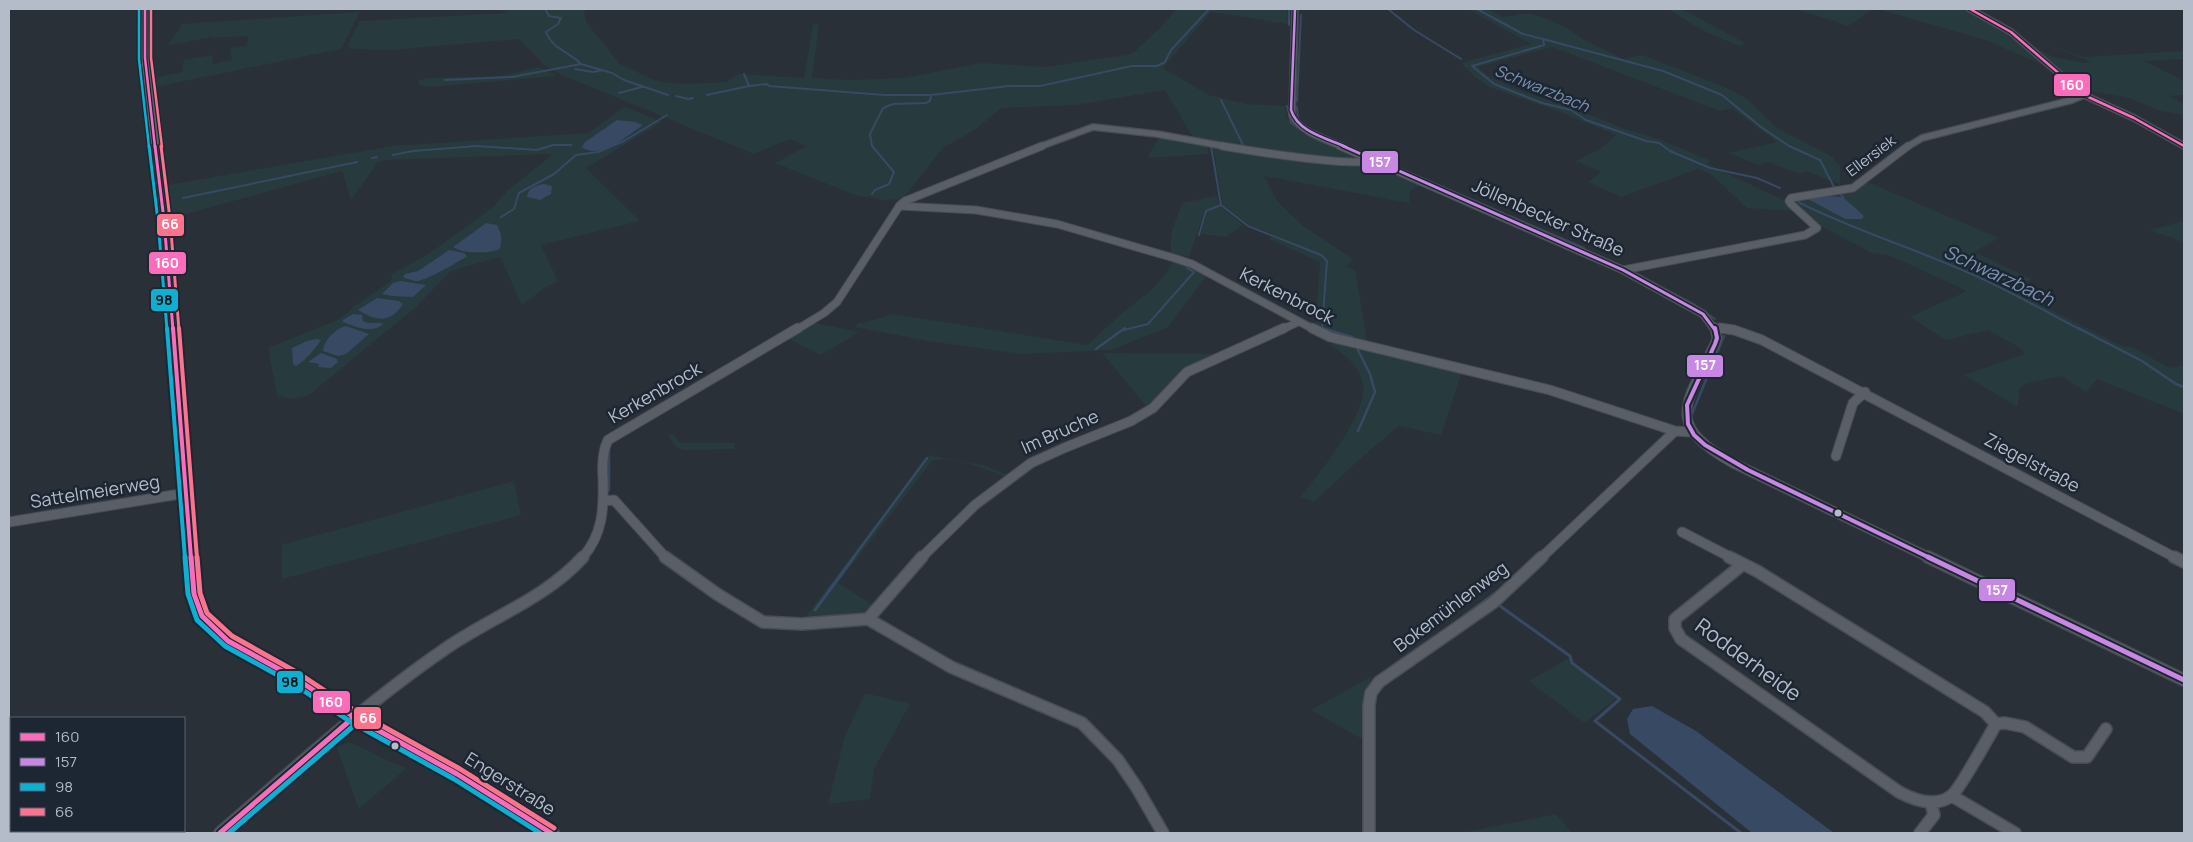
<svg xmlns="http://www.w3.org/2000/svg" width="2193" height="842" font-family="Manrope,sans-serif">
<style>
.green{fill:#273a3e;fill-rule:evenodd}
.water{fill:#384963}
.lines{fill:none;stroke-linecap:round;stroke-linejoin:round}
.stream-far2{stroke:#384963;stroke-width:2}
.stream-far1{stroke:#384963;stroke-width:2.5}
.stream{stroke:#384963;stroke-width:3}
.minor-far3-casing{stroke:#484c53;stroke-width:8}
.minor-far2-casing{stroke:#484c53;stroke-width:9}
.minor-far1-casing{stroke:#484c53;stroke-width:11}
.minor-casing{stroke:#484c53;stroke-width:14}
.major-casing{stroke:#484c55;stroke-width:3}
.minor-far3{stroke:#5a5e66;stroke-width:5.5}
.minor-far2{stroke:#5a5e66;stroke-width:7}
.minor-far1{stroke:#5a5e66;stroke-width:9}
.minor{stroke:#5a5e66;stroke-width:11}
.major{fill:#5c6168;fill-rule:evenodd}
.bus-1-far3-casing{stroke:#1d2633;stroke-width:5}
.bus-1-far2-casing{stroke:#1d2633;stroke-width:6}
.bus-1-far1-casing{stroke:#1d2633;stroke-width:8}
.bus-1-casing{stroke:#1d2633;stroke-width:9}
.bus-2-far3-casing{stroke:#1d2633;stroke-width:5}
.bus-2-far2-casing{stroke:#1d2633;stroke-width:6}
.bus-2-far1-casing{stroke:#1d2633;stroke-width:8}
.bus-2-casing{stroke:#1d2633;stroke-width:9}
.bus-3-far3-casing{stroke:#1d2633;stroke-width:5}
.bus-3-far2-casing{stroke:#1d2633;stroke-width:6}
.bus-3-far1-casing{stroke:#1d2633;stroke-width:8}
.bus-3-casing{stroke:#1d2633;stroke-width:9}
.bus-4-far3-casing{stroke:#1d2633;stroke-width:5}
.bus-4-far2-casing{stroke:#1d2633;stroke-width:6}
.bus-4-far1-casing{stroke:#1d2633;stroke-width:8}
.bus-4-casing{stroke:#1d2633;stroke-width:9}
.bus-1-far3{stroke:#fb6dba;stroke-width:2.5}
.bus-1-far2{stroke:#fb6dba;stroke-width:3}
.bus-1-far1{stroke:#fb6dba;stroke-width:4}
.bus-1{stroke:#fb6dba;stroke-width:5}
.bus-2-far3{stroke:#c787e3;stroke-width:2.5}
.bus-2-far2{stroke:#c787e3;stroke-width:3}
.bus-2-far1{stroke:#c787e3;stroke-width:4}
.bus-2{stroke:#c787e3;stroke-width:5}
.bus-3-far3{stroke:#0dafd3;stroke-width:2.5}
.bus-3-far2{stroke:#0dafd3;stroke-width:3}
.bus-3-far1{stroke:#0dafd3;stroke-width:4}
.bus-3{stroke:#0dafd3;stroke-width:5}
.bus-4-far3{stroke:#fc738d;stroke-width:2.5}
.bus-4-far2{stroke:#fc738d;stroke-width:3}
.bus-4-far1{stroke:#fc738d;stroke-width:4}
.bus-4{stroke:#fc738d;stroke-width:5}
.bus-dot{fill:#b4bcc9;stroke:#1d2633;stroke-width:2}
.labels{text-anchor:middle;stroke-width:5;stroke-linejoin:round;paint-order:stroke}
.far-street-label{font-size:15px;fill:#b4bcc9;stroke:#1d2633}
.far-water-label{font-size:16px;font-style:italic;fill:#7c92b1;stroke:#1d2633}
.street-label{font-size:18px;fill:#b4bcc9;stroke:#1d2633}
.water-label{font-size:19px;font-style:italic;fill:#7c92b1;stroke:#1d2633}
.near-street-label{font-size:21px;fill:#b4bcc9;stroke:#1d2633}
.line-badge{stroke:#1d2633;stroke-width:2}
.badge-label{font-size:14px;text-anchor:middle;font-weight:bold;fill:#fff}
.pale-badge-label{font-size:14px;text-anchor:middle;font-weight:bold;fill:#111}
</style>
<rect width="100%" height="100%" fill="#2a3038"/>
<path class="green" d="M 498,9 L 584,9 L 586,22 L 620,64 L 654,80 L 669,83 L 689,84 L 726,82 L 739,74 L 804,78 L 813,24 L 819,25 L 812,78 L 850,80 L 904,78 L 981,63 L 1046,67 L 1132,54 L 1161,27 L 1176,9 L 1287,9 L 1288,24 L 1211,12 L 1163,68 L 1209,95 L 1246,104 L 1285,106 L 1287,119 L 1302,133 L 1420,185 L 1410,191 L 1409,203 L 1264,176 L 1277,201 L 1303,226 L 1353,259 L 1346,267 L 1355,270 L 1367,341 L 1325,329 L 1325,333 L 1315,329 L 1320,262 L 1269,239 L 1274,234 L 1249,225 L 1223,205 L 1213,147 L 1194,139 L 1165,90 L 1076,105 L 1002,108 L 976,129 L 943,148 L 901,201 L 891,199 L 889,201 L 855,195 L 775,163 L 807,146 L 789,139 L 754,154 L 562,75 L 544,65 L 519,39 L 391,50 L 350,49 L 348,45 L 360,21 L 507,13 Z
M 1468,9 L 1475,9 L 1493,19 L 1496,18 L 1479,9 L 1488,9 L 1503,17 L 1528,13 L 1548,19 L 1570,30 L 1584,40 L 1624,59 L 1642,55 L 1727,88 L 1747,99 L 1777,128 L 1831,156 L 1840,166 L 1840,184 L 1806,171 L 1800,174 L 1768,162 L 1759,165 L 1729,153 L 1777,142 L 1732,108 L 1720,111 L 1552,47 L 1478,67 L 1490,77 L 1526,93 L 1566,105 L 1622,128 L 1659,139 L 1711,161 L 1707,164 L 1783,200 L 1796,211 L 1747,208 L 1712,175 L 1698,169 L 1621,197 L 1588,182 L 1601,172 L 1576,161 L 1600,149 L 1616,135 L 1558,111 L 1489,87 L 1475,77 L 1461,63 L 1531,44 Z
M 1668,9 L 1682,9 L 1745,43 L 1740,46 L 1705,32 Z
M 1796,9 L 1873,9 L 1848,26 Z
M 1877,9 L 1967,9 L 2009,32 L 2048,67 L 1983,39 Z
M 360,12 L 341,49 L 155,87 L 153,78 L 182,72 L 184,60 L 212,55 L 213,64 L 232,60 L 230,48 L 246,46 L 249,36 L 209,38 L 215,25 L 208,38 L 168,45 L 182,24 Z
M 2023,40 L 2053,57 L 2085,63 L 2090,61 L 2035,41 L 2084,57 L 2184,51 L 2184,59 L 2144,61 L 2184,81 L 2184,95 L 2169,96 L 2184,104 L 2184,118 L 2181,117 L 2183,115 L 2161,111 L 2126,97 L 2089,91 L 2099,99 L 2095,99 L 2065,76 Z
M 539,67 L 557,76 L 428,87 L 420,85 L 417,81 L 427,78 L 503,76 Z
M 625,107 L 662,122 L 586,168 L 640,221 L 541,245 L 558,281 L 544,288 L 522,305 L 500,257 L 451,271 L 416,307 L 309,395 C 297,399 289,400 277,395 L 268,348 L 340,319 L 353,307 L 391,281 L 392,274 L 430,253 L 494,206 L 507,191 L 553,154 L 385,160 L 378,162 L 351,200 L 342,171 L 172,218 L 168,185 L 393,146 L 588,133 ZM 617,120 L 643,125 C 626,137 610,152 587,151 L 585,142 ZM 486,223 L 481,254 L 457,250 L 453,247 ZM 449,250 L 454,251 L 462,261 L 444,268 L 405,274 L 418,271 Z
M 1160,136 L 1207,144 L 1209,154 L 1147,158 Z
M 1867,182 L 1999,238 L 1974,252 L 2032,279 L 2016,292 L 2122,346 L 2132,347 L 2170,368 L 2184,365 L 2184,414 L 2097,379 L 2086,392 L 2062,376 L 2024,384 L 2019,389 L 2018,407 L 1964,375 L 2025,354 L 2020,348 L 1988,330 L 1946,340 L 1910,317 L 1967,291 L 1904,262 L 1887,255 L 1872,253 L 1822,227 L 1794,203 L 1794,199 L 1846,193 ZM 1827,196 L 1843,197 L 1845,219 L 1807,198 Z
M 1217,196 L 1219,205 L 1216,207 L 1220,206 L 1243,225 L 1226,237 L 1201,234 L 1207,212 L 1215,207 L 1205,211 L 1189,257 L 1171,253 L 1171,234 L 1182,203 Z
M 2184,221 L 2184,242 L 2149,230 Z
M 1173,261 L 1192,267 L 1207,275 L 1168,327 L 1111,350 L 1022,354 L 928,341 L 855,327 L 859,322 L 864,323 L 893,314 L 1087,345 C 1101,333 1114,320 1128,308 C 1147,294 1163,283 1173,261 Z
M 815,323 L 859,332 L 821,355 L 787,338 Z
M 1333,341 L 1462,371 L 1441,435 L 1399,426 L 1361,458 L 1314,502 L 1301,497 C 1319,474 1366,416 1363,386 C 1362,368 1345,355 1331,345 Z
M 1102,353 L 1108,353 L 1223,354 L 1202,363 L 1147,407 Z
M 673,434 L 680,443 L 735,443 L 734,449 L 684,450 L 676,447 L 668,435 Z
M 928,455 L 983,465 L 1008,475 L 1005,477 C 984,469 955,455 932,461 L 838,583 L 874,606 L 865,615 L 803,620 Z
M 514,481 L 521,515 L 282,579 L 282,545 Z
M 1569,658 L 1570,663 L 1617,698 L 1585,723 L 1529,681 Z
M 1372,676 L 1362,703 L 1362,739 L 1311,710 Z
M 865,693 L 910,704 L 874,769 L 870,799 L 828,804 L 845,736 Z
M 347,742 C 368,748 385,762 407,768 L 359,809 L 337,748 Z
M 1556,814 L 1572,833 L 1461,833 Z"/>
<path class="water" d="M 617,120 L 635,122 L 643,125 C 629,135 598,161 582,147 L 585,142 Z
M 544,184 L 552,186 L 551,194 L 540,200 L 527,197 C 528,188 536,185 544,184 Z
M 1827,196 L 1843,197 L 1864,216 L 1862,219 L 1845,219 L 1806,198 Z
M 486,223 L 497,225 C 502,234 502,239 500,249 C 489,254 462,254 453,247 Z
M 449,250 L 464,253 L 467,256 C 463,260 424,281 418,281 C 414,281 407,279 403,277 L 405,274 L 418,271 Z
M 401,281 L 426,285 L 413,297 L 392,296 L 382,294 L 393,283 Z
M 377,298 L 399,301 L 403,304 C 390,324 376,321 358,310 Z
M 353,314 L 362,315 L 363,321 C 370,325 378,321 383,324 C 373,334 355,327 343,322 L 343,320 Z
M 346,326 L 369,334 L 346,354 L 338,356 L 323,351 C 323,341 336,328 346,326 Z
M 316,339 L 321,340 C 315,349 306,360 296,366 L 293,364 L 292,348 L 307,341 Z
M 321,353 L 337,359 L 338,362 L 331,368 L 318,367 L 319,364 L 308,362 Z
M 1652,706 L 1696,731 L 1834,833 L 1752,833 L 1630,734 L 1627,719 L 1633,709 Z"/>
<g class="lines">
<path class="stream-far2" d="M 545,9 L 549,16 L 561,18 L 558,24 L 546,32 C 553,50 569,51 581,64
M 1289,9 L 1289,25
M 1388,9 L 1414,30 L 1461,59
M 1477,9 L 1523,34 L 1543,39 L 1544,45 L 1472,66 L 1494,84 L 1542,103 L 1571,110 L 1586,120 L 1646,141 L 1659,143 L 1670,151 L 1710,168 L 1757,178 L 1780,188
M 1543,39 L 1663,71 L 1722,95 L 1761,127 L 1789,146 L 1820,160 L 1834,187 L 1843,197 L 1841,198
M 575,69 L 593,72 L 603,70
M 744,74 L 749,86 L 767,84 L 769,86 L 884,95 L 930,95
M 445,80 L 512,77 L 581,64 L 612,73 L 624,80 L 668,95
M 619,93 L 642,87
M 707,95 L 749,86
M 676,96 L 688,99 L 693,98
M 1221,100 L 1244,147
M 1297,101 L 1301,15
M 1287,106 L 1291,123 L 1309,135
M 1297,107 L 1298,119 L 1301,123
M 1314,131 L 1336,141
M 1211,146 L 1221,205 L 1248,226 L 1321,255 L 1327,261 L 1322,329 L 1325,330
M 393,155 L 413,151 L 477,146 L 537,150 L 553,145 L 571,145
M 372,158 L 377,157
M 1410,173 L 1503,213
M 872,194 L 875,190 L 889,184 L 894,172 L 872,146 L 870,134 L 883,108 L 893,104 L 926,103 L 930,101 L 931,95 L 1009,86 L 1040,86 L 1132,66 L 1157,66 L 1165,62 L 1171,50 L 1209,9
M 183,198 L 357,162
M 1797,198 L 1800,203 C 1854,230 1913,248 1969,273 C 2007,289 2044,311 2081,330
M 1510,216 L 1584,248
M 501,217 L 514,209 L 519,193 L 554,174 L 576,155 L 598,152 L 624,141 L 667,115
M 1199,235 L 1206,211 L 1221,205
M 1663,288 L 1695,305 L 1715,319
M 1124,330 L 1148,324 L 1194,272 L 1187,268"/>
<path class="stream-far1" d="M 1322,328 L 1352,337
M 2078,328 L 2142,361 L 2176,384 L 2184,387
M 1356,346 L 1370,374 L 1375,392 L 1358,431
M 1096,349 L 1125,328
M 1692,414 L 1724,336
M 609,449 L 609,490
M 853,558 L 927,458"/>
<path class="stream" d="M 1500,606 L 1570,656 L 1572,663 L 1620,699 L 1595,721 L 1741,833
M 815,610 L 854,557
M 1464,616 L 1494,594"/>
<defs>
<path id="minor-far3" d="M 1295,9 L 1292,115 C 1301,133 1325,139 1343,147
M 1970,9 L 2011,32 L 2084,95 L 2134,118 L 2184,146
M 1039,147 L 1093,127 L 1157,134 L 1229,147
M 1907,147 L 1922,138 L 2072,100 L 2084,95"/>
<path id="minor-far2" d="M 1222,146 C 1246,150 1355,168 1372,160
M 1340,146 L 1623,270 L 1703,314 L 1715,330
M 899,206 L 976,210 L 1057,224 L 1174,258 L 1192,264 L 1315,330
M 1623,270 L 1805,235 L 1817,228 L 1791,204 L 1789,201 L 1791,198 L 1853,188 L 1908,146
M 1715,328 L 1732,330
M 796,330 L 824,313 L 837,302 L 900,205 L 905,201 L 1042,146
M 1281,330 L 1298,322"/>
<path id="minor-far1" d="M 1312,328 L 1330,337 L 1550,390 L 1675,431 L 1690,432
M 1715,328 L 1717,338 L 1715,344 C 1686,404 1663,424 1733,463 L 1930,558
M 1720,328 L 1734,330 L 1762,340 L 2176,558
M 1836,456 L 1853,403 L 1865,392
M 603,501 L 614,500 L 666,558
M 9,522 L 186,493
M 1682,532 L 1732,558
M 582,558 C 603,535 604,508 603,478 C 602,465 602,452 608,440 L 798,328
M 921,558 L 975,505 L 1031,463 L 1064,448 L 1131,421 L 1153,408 L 1187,372 L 1284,328
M 1541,558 L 1675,431"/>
<path id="minor" d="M 665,557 L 717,594 L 763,622 L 802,624 L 868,619 L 951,667 L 1082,723 L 1118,760 L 1137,788 L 1163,833
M 1729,557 L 1757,571 L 1985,712 L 1996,724 C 1989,736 1959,791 1951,796 C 1935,808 1914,800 1899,792 L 1681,639 L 1675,628 L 1675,619 L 1742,565
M 1928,557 L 2184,680
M 2174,557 L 2184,562
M 868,619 L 922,557
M 1996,724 L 2005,723 L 2025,727 L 2073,757 L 2087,757 L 2106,729
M 1952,796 L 2015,833
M 220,833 C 293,770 365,704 445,649 C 491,617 545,599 583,557
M 1369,833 L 1369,705 L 1371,693 L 1379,682 L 1494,602 L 1542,557
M 1920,833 L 1934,815 L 1931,803"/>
<path id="major" d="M 142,9 L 148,9 L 149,58 L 169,220 L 201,594 L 208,613 L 233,637 L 300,674 L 359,713 L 462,769 L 557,828 L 559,833 L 538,833 L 452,779 L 349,721 L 290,682 L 223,645 L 197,620 L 187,594 L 159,220 L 141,58 Z"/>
</defs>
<use href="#minor-far3" class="minor-far3-casing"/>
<use href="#minor-far2" class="minor-far2-casing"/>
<use href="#minor-far1" class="minor-far1-casing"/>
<use href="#minor" class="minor-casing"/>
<use href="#major" class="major-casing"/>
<use href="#minor-far3" class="minor-far3"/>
<use href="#minor-far2" class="minor-far2"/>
<use href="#minor-far1" class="minor-far1"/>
<use href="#minor" class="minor"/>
<use href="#major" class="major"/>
<defs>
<path id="bus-1-far3" d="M 145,9 L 145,58 L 155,147
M 1970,9 L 2011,32 L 2084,95 L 2134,118 L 2184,146"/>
<path id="bus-1-far2" d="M 155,146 L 164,220 L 173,330"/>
<path id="bus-1-far1" d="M 173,328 L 191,558"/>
<path id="bus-1" d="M 191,557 L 194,594 L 202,616 L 228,641 L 295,678 L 354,717 L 457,774 L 551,833
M 220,833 L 354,717"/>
<path id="bus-2-far3" d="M 1295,9 L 1291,110 C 1298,132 1326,138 1346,147"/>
<path id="bus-2-far2" d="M 1343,146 L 1623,270 L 1703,314 L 1715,330"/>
<path id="bus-2-far1" d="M 1715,328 L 1717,338 L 1715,344 L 1687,405 L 1688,424 L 1694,435 L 1705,445 L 1748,470 L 1930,558"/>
<path id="bus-2" d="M 1928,557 L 2184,680"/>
<path id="bus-3-far3" d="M 139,9 L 139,59 L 149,147"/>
<path id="bus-3-far2" d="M 149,146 L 158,221 L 167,330"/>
<path id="bus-3-far1" d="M 167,328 L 185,558"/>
<path id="bus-3" d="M 185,557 L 188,594 L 197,620 L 225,646 L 292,683 L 351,722 L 454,779 L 540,833
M 229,833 L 358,722"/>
<path id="bus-4-far3" d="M 151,9 L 151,58 L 162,147"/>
<path id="bus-4-far2" d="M 161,146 L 170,219 L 179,330"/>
<path id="bus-4-far1" d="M 179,328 L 197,558"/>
<path id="bus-4" d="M 197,557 L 200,593 L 207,613 L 232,636 L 298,673 L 357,712 L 460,769 L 554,828"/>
</defs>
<use href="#bus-1-far3" class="bus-1-far3-casing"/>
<use href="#bus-1-far2" class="bus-1-far2-casing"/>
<use href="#bus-1-far1" class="bus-1-far1-casing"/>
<use href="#bus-1" class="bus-1-casing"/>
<use href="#bus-2-far3" class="bus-2-far3-casing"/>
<use href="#bus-2-far2" class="bus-2-far2-casing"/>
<use href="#bus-2-far1" class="bus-2-far1-casing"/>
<use href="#bus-2" class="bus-2-casing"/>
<use href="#bus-3-far3" class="bus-3-far3-casing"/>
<use href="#bus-3-far2" class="bus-3-far2-casing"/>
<use href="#bus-3-far1" class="bus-3-far1-casing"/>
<use href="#bus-3" class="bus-3-casing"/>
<use href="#bus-4-far3" class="bus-4-far3-casing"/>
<use href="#bus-4-far2" class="bus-4-far2-casing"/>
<use href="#bus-4-far1" class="bus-4-far1-casing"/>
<use href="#bus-4" class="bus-4-casing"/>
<use href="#bus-1-far3" class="bus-1-far3"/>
<use href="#bus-1-far2" class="bus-1-far2"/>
<use href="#bus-1-far1" class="bus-1-far1"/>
<use href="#bus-1" class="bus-1"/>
<use href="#bus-2-far3" class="bus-2-far3"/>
<use href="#bus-2-far2" class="bus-2-far2"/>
<use href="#bus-2-far1" class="bus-2-far1"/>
<use href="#bus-2" class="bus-2"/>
<use href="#bus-3-far3" class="bus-3-far3"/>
<use href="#bus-3-far2" class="bus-3-far2"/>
<use href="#bus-3-far1" class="bus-3-far1"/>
<use href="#bus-3" class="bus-3"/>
<use href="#bus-4-far3" class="bus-4-far3"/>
<use href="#bus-4-far2" class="bus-4-far2"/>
<use href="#bus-4-far1" class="bus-4-far1"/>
<use href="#bus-4" class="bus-4"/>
</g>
<g class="bus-dot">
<circle cx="1838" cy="513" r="4.5"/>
<circle cx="395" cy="746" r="4.5"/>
</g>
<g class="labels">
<g class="far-street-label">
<text transform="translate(1871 156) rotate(-37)" y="5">Ellersiek</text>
</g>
<g class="far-water-label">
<text transform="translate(1542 88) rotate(22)" y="6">Schwarzbach</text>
</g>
<g class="street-label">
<text transform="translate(1548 218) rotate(24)" y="6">Jöllenbecker Straße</text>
<text transform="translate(1287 296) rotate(27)" y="6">Kerkenbrock</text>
<text transform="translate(655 393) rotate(-30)" y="6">Kerkenbrock</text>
<text transform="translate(1060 432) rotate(-24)" y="6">Im Bruche</text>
<text transform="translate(2032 463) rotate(28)" y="6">Ziegelstraße</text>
<text transform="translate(95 492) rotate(-9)" y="6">Sattelmeierweg</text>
<text transform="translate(1451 607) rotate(-37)" y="6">Bokemühlenweg</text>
<text transform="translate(510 784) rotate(32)" y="6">Engerstraße</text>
</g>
<g class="water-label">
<text transform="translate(1999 275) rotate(25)" y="7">Schwarzbach</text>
</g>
<g class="near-street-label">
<text transform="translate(1748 660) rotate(36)" y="7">Rodderheide</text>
</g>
</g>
<g class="line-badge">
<rect x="2053" y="73" width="38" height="24" rx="5" fill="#fb6dba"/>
<rect x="1361" y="150" width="38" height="24" rx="5" fill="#c787e3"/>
<rect x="156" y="213" width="29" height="24" rx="5" fill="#fc738d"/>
<rect x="148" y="251" width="39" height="24" rx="5" fill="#fb6dba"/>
<rect x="150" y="288" width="29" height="24" rx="5" fill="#0dafd3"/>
<rect x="1686" y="354" width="38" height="24" rx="5" fill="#c787e3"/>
<rect x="1978" y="578" width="38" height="24" rx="5" fill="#c787e3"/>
<rect x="276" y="670" width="28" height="24" rx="5" fill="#0dafd3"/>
<rect x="312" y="690" width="39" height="24" rx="5" fill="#fb6dba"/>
<rect x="353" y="706" width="29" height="24" rx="5" fill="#fc738d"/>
</g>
<g class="badge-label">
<text x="2072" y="90">160</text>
<text x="1380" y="167">157</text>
<text x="170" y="229">66</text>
<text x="167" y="268">160</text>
<text x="1705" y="370">157</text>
<text x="1997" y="595">157</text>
<text x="331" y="707">160</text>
<text x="368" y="723">66</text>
</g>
<g class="pale-badge-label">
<text x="164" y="305">98</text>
<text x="290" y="687">98</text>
</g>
<rect width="2193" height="842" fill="none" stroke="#b4bcc9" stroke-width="20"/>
<rect x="10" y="717" width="175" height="115" fill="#1d2633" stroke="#59626f"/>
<rect x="20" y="733" width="25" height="8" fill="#fb6dba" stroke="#59626f"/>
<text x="55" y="742" font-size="15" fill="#b4bcc9">160</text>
<rect x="20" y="758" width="25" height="8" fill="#c787e3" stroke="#59626f"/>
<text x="55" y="767" font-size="15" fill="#b4bcc9">157</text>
<rect x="20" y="783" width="25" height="8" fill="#0dafd3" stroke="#59626f"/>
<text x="55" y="792" font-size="15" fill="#b4bcc9">98</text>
<rect x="20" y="808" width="25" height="8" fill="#fc738d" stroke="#59626f"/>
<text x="55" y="817" font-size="15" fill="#b4bcc9">66</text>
</svg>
